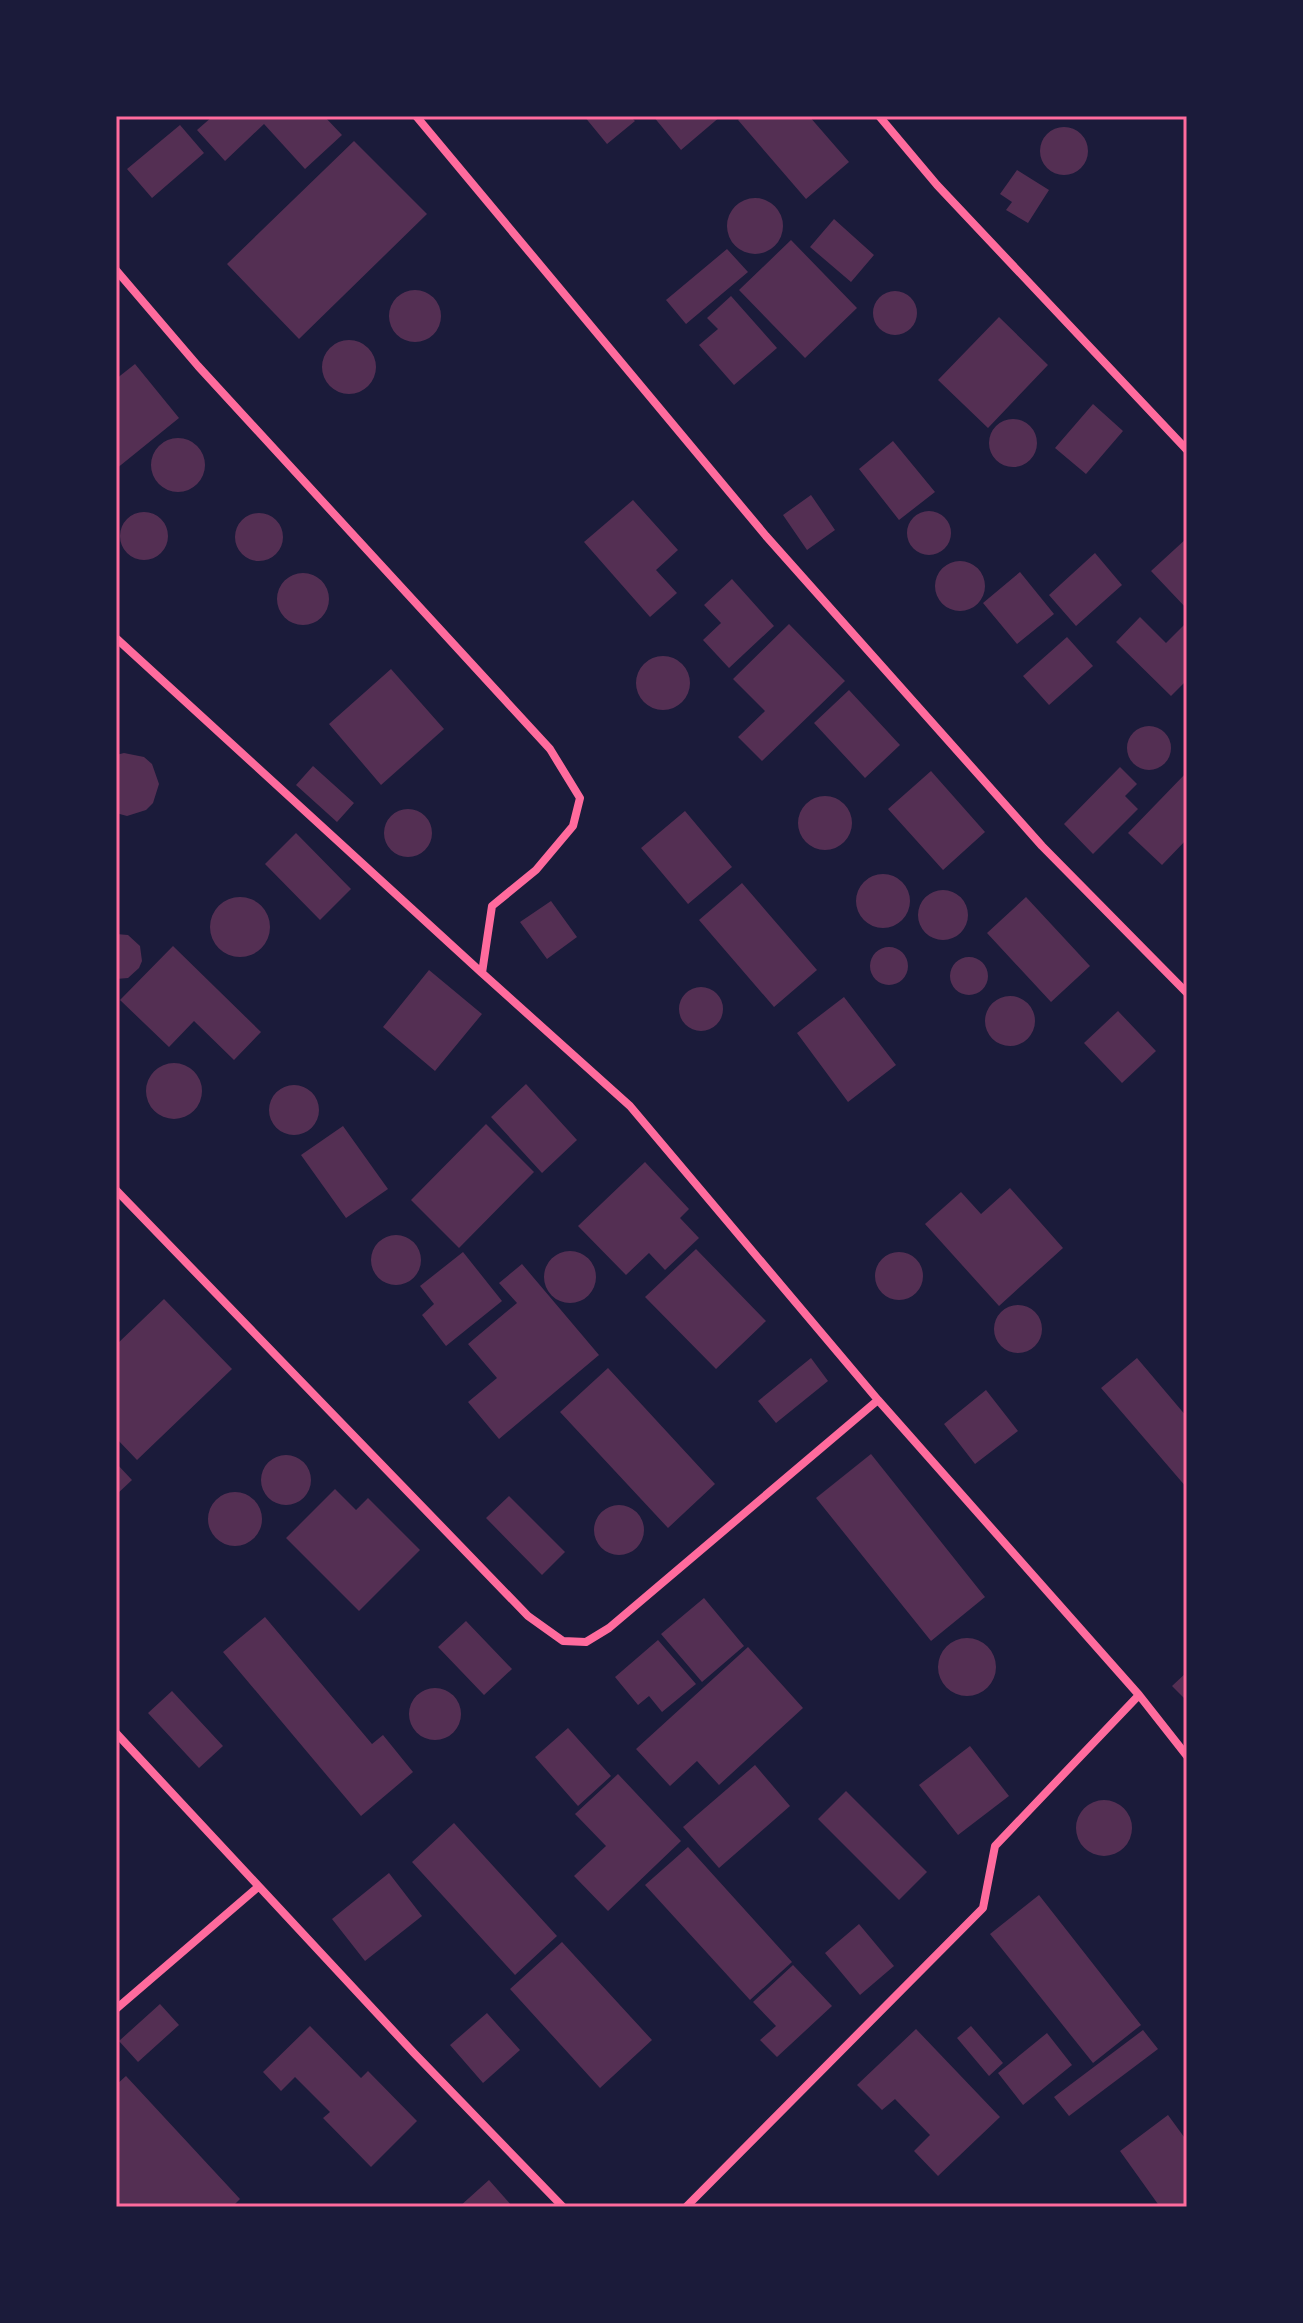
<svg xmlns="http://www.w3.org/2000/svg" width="1303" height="2323" font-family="Arial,sans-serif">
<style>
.building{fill:#542f53}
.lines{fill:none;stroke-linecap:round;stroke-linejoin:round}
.minor{stroke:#ff6b9d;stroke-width:8}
.neatline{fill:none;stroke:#ff6b9d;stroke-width:3}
</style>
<rect width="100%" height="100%" fill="#1b1b3a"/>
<path class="building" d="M 213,116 L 324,116 L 342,135 L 305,169 L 264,124 L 225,161 L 197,130 Z
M 584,116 L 630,116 L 635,121 L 607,144 Z
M 653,116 L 721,116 L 681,150 Z
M 742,116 L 809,116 L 849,162 L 806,199 L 738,120 Z
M 180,125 L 204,153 L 152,198 L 127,169 Z
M1040 151a24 24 0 1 1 48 0a24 24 0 1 1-48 0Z
M 354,141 L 427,214 L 299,339 L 227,264 Z
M 1017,170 L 1049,190 L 1028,223 L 1006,210 L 1012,202 L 1000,194 Z
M727 226a28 28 0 1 1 56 0a28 28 0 1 1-56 0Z
M 834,219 L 874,255 L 851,282 L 810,247 Z
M 791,240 L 857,308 L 805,358 L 739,290 Z
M 727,249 L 748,272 L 686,324 L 666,300 Z
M389 316a26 26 0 1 1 52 0a26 26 0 1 1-52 0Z
M873 313a22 22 0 1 1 44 0a22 22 0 1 1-44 0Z
M 731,296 L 777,348 L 734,385 L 699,345 L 718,329 L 707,318 Z
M 999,317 L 1048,365 L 988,428 L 938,380 Z
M322 367a27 27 0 1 1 54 0a27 27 0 1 1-54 0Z
M 135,364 L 179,418 L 116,469 L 116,379 Z
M 1093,404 L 1123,431 L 1086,474 L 1055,448 Z
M989 443a24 24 0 1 1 48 0a24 24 0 1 1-48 0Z
M151 465a27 27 0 1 1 54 0a27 27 0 1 1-54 0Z
M 893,441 L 935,492 L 899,520 L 859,469 Z
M 811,495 L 835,530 L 807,550 L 783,515 Z
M 633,500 L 678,550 L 656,570 L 677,593 L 650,617 L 584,542 Z
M907 533a22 22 0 1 1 44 0a22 22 0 1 1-44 0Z
M120 536a24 24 0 1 1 48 0a24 24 0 1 1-48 0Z
M235 537a24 24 0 1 1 48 0a24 24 0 1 1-48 0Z
M 1187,538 L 1187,609 L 1151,571 Z
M 1095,553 L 1122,585 L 1076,626 L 1049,595 Z
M935 586a25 25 0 1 1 50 0a25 25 0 1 1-50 0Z
M 1020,572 L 1054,614 L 1017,644 L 983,603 Z
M277 599a26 26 0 1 1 52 0a26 26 0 1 1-52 0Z
M 732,579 L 774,626 L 729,668 L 703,640 L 721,623 L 704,605 Z
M 1140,617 L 1166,643 L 1185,624 L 1187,626 L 1187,680 L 1171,696 L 1116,642 Z
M 789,624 L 845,681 L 762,761 L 738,737 L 765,711 L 733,679 Z
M 1067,637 L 1093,666 L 1049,705 L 1023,676 Z
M636 683a27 27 0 1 1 54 0a27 27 0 1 1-54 0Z
M 391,669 L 444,729 L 381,785 L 329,724 Z
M 849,690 L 900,745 L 865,778 L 814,723 Z
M1127 748a22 22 0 1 1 44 0a22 22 0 1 1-44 0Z
M 124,753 L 144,757 L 152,764 L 159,784 L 153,803 L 146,810 L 127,816 L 116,813 L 116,755 Z
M 313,766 L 354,803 L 337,822 L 296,785 Z
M 1120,767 L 1137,784 L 1125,796 L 1138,809 L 1093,854 L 1064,824 Z
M 931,771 L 985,832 L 943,870 L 888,809 Z
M 1187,772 L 1187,839 L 1162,865 L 1128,833 Z
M798 823a27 27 0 1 1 54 0a27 27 0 1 1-54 0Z
M384 833a24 24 0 1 1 48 0a24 24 0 1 1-48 0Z
M 685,811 L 732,867 L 688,904 L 641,848 Z
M 296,833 L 351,889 L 320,920 L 265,864 Z
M856 901a27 27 0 1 1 54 0a27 27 0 1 1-54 0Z
M 742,883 L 817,970 L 774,1007 L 699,920 Z
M918 915a25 25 0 1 1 50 0a25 25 0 1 1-50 0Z
M 1026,897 L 1090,966 L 1051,1002 L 987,933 Z
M210 927a30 30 0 1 1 60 0a30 30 0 1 1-60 0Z
M 551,901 L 577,937 L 547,959 L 520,922 Z
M 116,934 L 128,935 L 140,946 L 142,961 L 139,968 L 128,978 L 116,979 Z
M 173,946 L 261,1032 L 234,1060 L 194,1021 L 169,1047 L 120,1000 Z
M870 966a19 19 0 1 1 38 0a19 19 0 1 1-38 0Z
M950 976a19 19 0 1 1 38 0a19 19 0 1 1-38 0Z
M 429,970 L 482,1014 L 435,1071 L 383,1027 Z
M679 1009a22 22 0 1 1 44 0a22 22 0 1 1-44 0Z
M985 1021a25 25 0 1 1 50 0a25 25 0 1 1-50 0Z
M 844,997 L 896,1065 L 848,1102 L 797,1033 Z
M 1118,1011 L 1156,1051 L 1122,1083 L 1084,1043 Z
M146 1091a28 28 0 1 1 56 0a28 28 0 1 1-56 0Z
M 526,1084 L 577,1140 L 542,1173 L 491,1117 Z
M269 1110a25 25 0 1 1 50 0a25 25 0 1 1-50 0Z
M 486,1124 L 534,1172 L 459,1248 L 411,1200 Z
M 343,1126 L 388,1189 L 346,1218 L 301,1155 Z
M 645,1162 L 689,1209 L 680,1218 L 699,1238 L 665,1270 L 649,1253 L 626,1275 L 578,1226 Z
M 1010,1188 L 1063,1248 L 999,1306 L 925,1224 L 961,1192 L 981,1214 Z
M371 1260a25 25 0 1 1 50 0a25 25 0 1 1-50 0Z
M 696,1249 L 766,1321 L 716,1369 L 645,1297 Z
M544 1277a26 26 0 1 1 52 0a26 26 0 1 1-52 0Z
M 463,1252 L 502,1301 L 446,1346 L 422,1315 L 434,1304 L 420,1286 Z
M875 1276a24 24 0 1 1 48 0a24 24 0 1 1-48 0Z
M 522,1264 L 599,1355 L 499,1439 L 468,1402 L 497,1378 L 468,1344 L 517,1303 L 499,1283 Z
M 164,1299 L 232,1369 L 137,1460 L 116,1438 L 116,1345 Z
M994 1329a24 24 0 1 1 48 0a24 24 0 1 1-48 0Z
M 811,1358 L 828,1381 L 776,1423 L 758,1401 Z
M 1137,1358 L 1187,1417 L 1187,1488 L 1101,1388 Z
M 608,1368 L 715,1484 L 668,1528 L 560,1412 Z
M 986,1390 L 1018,1431 L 975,1464 L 944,1424 Z
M 871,1454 L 985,1597 L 931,1641 L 816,1498 Z
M261 1480a25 25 0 1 1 50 0a25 25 0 1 1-50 0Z
M 116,1463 L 132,1480 L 116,1495 Z
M 335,1489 L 356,1510 L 368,1498 L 420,1550 L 359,1611 L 286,1538 Z
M208 1519a27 27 0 1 1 54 0a27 27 0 1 1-54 0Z
M 509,1496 L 565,1552 L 542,1575 L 486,1518 Z
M594 1530a25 25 0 1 1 50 0a25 25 0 1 1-50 0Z
M 704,1598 L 744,1646 L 702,1682 L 661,1634 Z
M 265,1617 L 372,1744 L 383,1735 L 413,1772 L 361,1816 L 223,1652 Z
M 466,1621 L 512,1669 L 484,1695 L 438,1647 Z
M938 1667a29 29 0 1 1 58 0a29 29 0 1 1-58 0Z
M 658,1640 L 696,1684 L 662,1712 L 649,1696 L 638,1705 L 615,1677 Z
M 748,1647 L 803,1708 L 719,1785 L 697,1761 L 670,1786 L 636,1749 Z
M 1187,1672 L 1187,1701 L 1172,1686 Z
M409 1714a26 26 0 1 1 52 0a26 26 0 1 1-52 0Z
M 172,1691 L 223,1746 L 199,1768 L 148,1713 Z
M 568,1728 L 611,1776 L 578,1806 L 535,1757 Z
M 970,1746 L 1009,1796 L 958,1835 L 919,1785 Z
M 755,1765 L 790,1806 L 719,1868 L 683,1827 Z
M 618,1774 L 681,1841 L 608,1911 L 574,1876 L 606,1846 L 575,1814 Z
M 846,1791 L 927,1872 L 899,1900 L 818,1819 Z
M1076 1828a28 28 0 1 1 56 0a28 28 0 1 1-56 0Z
M 454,1823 L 557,1936 L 515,1975 L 412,1862 Z
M 688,1847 L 792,1962 L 750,2000 L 645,1885 Z
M 389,1873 L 422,1916 L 365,1961 L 332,1919 Z
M 1039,1895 L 1141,2025 L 1093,2063 L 990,1934 Z
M 859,1924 L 894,1966 L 860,1995 L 825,1953 Z
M 562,1942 L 652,2040 L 600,2088 L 510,1989 Z
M 793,1965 L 832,2006 L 777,2057 L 760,2040 L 776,2026 L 753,2002 Z
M 160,2004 L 179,2025 L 138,2062 L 119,2041 Z
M 487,2013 L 520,2050 L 483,2083 L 450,2045 Z
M 310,2026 L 361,2078 L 368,2071 L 417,2121 L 371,2167 L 323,2118 L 330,2112 L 295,2077 L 281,2091 L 263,2072 Z
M 971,2026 L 1003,2063 L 989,2076 L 957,2038 Z
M 916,2029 L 1000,2117 L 938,2176 L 914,2151 L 930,2135 L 895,2099 L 882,2110 L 857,2085 Z
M 1143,2030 L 1158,2049 L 1069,2116 L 1054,2097 Z
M 1047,2033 L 1072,2065 L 1023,2105 L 998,2073 Z
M 126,2076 L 240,2199 L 232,2207 L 116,2207 L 116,2085 Z
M 1168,2115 L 1187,2141 L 1187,2207 L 1160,2207 L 1120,2151 Z
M 489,2180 L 513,2207 L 459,2207 Z"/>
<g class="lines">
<path class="minor" d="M 416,116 L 766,536 L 1042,846 L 1187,993
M 879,116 L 937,185 L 1187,450
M 116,270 L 198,366 L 550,749 L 580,798 L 573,826 L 536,870 L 492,906 L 482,973 L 630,1106 L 878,1400 L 1139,1695 L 1187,1756
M 117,639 L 482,973
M 116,1190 L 528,1616 L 563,1641 L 586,1642 L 609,1628 L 878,1400
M 116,1733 L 413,2052 L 563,2207
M 116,2009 L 258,1887
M 686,2207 L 983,1908 L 995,1846 L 1139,1695"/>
</g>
<rect width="1303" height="2323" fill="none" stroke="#1b1b3a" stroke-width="236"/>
<rect x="118" y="118" width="1067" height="2087" class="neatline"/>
</svg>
